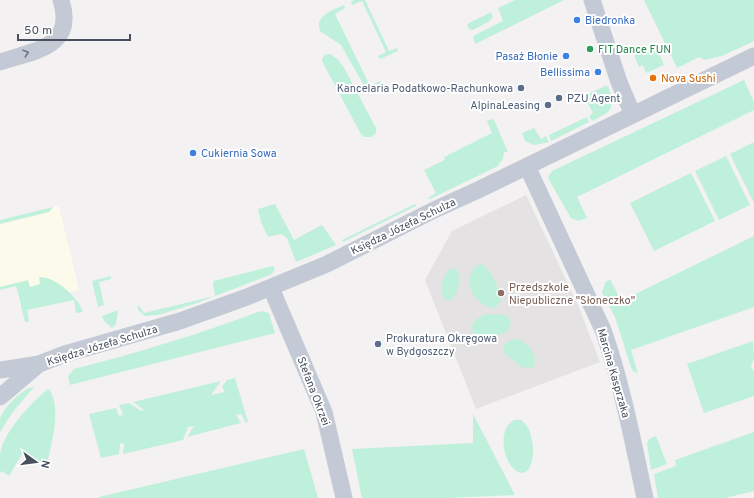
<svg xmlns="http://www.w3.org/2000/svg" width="754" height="498" font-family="Overpass,sans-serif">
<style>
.commercial{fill:#fcfbeb}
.education{fill:#e4e2e3}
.green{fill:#bff0db}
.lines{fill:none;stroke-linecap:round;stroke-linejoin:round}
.minor{stroke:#c4cad5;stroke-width:17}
.oneway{stroke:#6d7582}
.shop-dot{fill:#3f7fe0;stroke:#fff;stroke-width:1.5}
.leisure-dot{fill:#2e9e5b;stroke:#fff;stroke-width:1.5}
.food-dot{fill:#e8710a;stroke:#fff;stroke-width:1.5}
.service-dot{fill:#5c6f8a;stroke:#fff;stroke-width:1.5}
.education-dot{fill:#8d6e63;stroke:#fff;stroke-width:1.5}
.labels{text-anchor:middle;stroke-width:4;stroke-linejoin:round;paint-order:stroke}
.shop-label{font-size:11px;fill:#366cbe;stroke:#fff;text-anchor:start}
.leisure-label{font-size:11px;fill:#27864d;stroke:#fff;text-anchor:start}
.food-label{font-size:11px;fill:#c56008;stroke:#fff;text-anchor:start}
.service-label{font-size:11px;fill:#4e5e75;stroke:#fff;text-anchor:end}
.street-label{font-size:11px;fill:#48505e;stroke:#fff}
.education-label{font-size:11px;fill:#785e54;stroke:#fff;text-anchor:start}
</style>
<rect width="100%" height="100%" fill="#f3f1f1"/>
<path class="commercial" d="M 59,206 L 79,290 L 20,307 L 16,286 L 0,290 L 0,220 Z"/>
<path class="education" d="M 526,195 L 578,305 L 600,362 L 476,409 L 425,280 L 452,231 Z"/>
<path class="green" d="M 354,0 L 365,0 L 389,51 L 397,48 L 398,51 L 380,59 L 378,56 L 386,52 L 362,1 L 352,5 L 351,2 Z
M 515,0 L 564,0 L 475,44 L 473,36 L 503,21 L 498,8 Z
M 644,0 L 754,0 L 754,41 L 722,56 L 704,60 L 699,57 L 677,68 Z
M 344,5 L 345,8 L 335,14 L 370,86 L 380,81 L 382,84 L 367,91 L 341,45 L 320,31 C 314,16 333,10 344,5 Z
M 491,12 L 493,17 L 488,22 L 473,30 L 469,29 L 467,24 Z
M 656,46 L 664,65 L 646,73 L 643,65 L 639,67 L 634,55 Z
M 330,54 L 337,59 L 343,66 L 376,128 L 376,133 L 371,137 L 364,137 L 361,134 L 322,61 L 324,55 Z
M 744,80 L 754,102 L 754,110 L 577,197 L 587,218 L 578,221 L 571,218 L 549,180 L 548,177 L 552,171 Z
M 605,86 L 608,86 L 612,97 L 611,108 L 607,113 L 592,121 L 589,116 L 593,113 L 584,96 Z
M 587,117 L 589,122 L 551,141 L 549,135 Z
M 491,119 L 494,120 L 508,152 L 504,152 L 503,158 L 498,166 L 430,199 L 428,198 L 436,193 L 424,170 L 445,160 L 444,157 L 492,133 L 487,121 Z
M 534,128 L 541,139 L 546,136 L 549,142 L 534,145 L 525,141 L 522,133 Z
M 754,142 L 754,203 L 730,154 Z
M 726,156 L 750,205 L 719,220 L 695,171 Z
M 691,173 L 715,221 L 654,251 L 630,203 Z
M 275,204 L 294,240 L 322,225 L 336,245 L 296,262 L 287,238 L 281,234 L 268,237 L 261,222 L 258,209 Z
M 415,204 L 416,206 L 343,242 L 342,240 Z
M 53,207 L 49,212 L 0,224 L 0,220 Z
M 754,236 L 754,307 L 631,350 L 638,374 L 632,370 L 615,317 L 602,293 L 605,283 L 610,279 L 621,301 Z
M 480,264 C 490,265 502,293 501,302 L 495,308 C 474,308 458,276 480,264 Z
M 273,266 L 275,269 L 272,274 L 197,303 L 158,315 L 145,316 L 139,311 L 137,306 L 139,306 L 144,313 L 215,296 L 213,284 L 214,281 Z
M 453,268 L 458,271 C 461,280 458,293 452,300 L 447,300 C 436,294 442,272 453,268 Z
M 111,276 L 111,279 L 99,282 L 104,305 L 98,307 L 92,281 Z
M 39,277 C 55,276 78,297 83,312 L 76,313 L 74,300 L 27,310 L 29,321 L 25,322 L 16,286 L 0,290 L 0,287 L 28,280 L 30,287 L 40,284 Z
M 118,310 L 116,324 L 112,328 L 104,321 L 102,316 Z
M 261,311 L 269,313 L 275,333 L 70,385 L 68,376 L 74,369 C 138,353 199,334 261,311 Z
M 487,314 L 507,315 L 511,322 L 507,332 L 491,338 L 476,336 C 466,326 477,317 487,314 Z
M 517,339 C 527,342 538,354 534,366 L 532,368 L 521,367 C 514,359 503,357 503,348 C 506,342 510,340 517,339 Z
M 753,341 L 754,358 L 751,366 L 754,372 L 754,396 L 704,413 L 687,364 Z
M 235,378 L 248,422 L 246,423 L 241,414 L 236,415 L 241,423 L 187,437 L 194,426 L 188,427 L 183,440 L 123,454 L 124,443 L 120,444 L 119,454 L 101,458 L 89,414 L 116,408 L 119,416 L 123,415 L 119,405 L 129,403 L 141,411 L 144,410 L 133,402 L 221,381 L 211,395 L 225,392 L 222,387 L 227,380 Z
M 34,387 L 12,413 L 0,432 C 0,428 0,423 0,419 C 2,409 24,387 34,387 Z
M 48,389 C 63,402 51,452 45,468 L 22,454 L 9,476 L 2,471 L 0,473 C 0,467 0,460 0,454 C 4,431 31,403 48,389 Z
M 473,414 L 515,495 L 446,498 L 362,498 L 352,449 L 473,443 Z
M 514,420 L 521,420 C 530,426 532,438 533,448 C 534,457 530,481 515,470 C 502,459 498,429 514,420 Z
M 754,432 L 754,491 L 725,498 L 658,498 L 654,474 L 676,466 L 675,460 Z
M 656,436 L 667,464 L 651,470 L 647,443 L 649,439 Z
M 304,449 L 318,498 L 99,498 L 99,497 Z"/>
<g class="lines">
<path class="minor" d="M 592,0 L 619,82 L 633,115
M 0,62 C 35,50 76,48 61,0
M 527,166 L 603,330 C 622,384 633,442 645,498
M 271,288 L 324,412 L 344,498
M 0,370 L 39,364 L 65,354 L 180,321 L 247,297 L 327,264 L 432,211 L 478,190 L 754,56
M 0,397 L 39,364"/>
</g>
<defs><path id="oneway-chevron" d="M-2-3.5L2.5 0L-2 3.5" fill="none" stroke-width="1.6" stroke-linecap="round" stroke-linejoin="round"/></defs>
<use class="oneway" href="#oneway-chevron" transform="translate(26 53) rotate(-19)"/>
<g class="shop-dot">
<circle cx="577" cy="20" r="4"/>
<circle cx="566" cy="56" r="4"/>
<circle cx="598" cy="72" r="4"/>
<circle cx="193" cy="153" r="4"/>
</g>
<circle class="leisure-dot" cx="590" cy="49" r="4"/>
<circle class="food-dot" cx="653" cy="78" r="4"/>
<g class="service-dot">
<circle cx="521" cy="88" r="4"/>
<circle cx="559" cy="98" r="4"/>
<circle cx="548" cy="105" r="4"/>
<circle cx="378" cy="344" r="4"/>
</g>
<circle class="education-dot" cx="501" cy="293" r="4"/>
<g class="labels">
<g class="shop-label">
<text x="585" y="24">Biedronka</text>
<text x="558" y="60" text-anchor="end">Pasaż Błonie</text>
<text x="590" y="76" text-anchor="end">Bellissima</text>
<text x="201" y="157">Cukiernia Sowa</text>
</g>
<g class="leisure-label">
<text x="598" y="53">FIT Dance FUN</text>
</g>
<g class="food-label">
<text x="661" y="82">Nova Sushi</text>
</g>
<g class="service-label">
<text x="513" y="92">Kancelaria Podatkowo-Rachunkowa</text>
<text x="567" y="102" text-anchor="start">PZU Agent</text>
<text x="540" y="109">AlpinaLeasing</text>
<text x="386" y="342" text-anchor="start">Prokuratura Okręgowa<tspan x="386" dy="13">w Bydgoszczy</tspan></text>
</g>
<g class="street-label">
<text transform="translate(403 226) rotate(-26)" y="4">Księdza Józefa Schulza</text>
<text transform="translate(102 345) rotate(-17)" y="4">Księdza Józefa Schulza</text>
<text transform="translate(614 373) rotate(74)" y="4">Marcina Kasprzaka</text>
<text transform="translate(314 391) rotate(69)" y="4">Stefana Okrzei</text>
</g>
<g class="education-label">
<text x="509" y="291">Przedszkole<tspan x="509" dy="13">Niepubliczne "Słoneczko"</tspan></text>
</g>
</g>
<g transform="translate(36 462) rotate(104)" stroke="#ffffff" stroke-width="3" paint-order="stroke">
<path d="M0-3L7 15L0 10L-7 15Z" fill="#48505e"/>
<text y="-6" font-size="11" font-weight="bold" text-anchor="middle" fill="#48505e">N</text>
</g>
<path d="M18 34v6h112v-6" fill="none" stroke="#48505e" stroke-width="2"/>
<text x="24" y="34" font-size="12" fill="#48505e" stroke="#ffffff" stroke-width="3" paint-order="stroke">50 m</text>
</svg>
